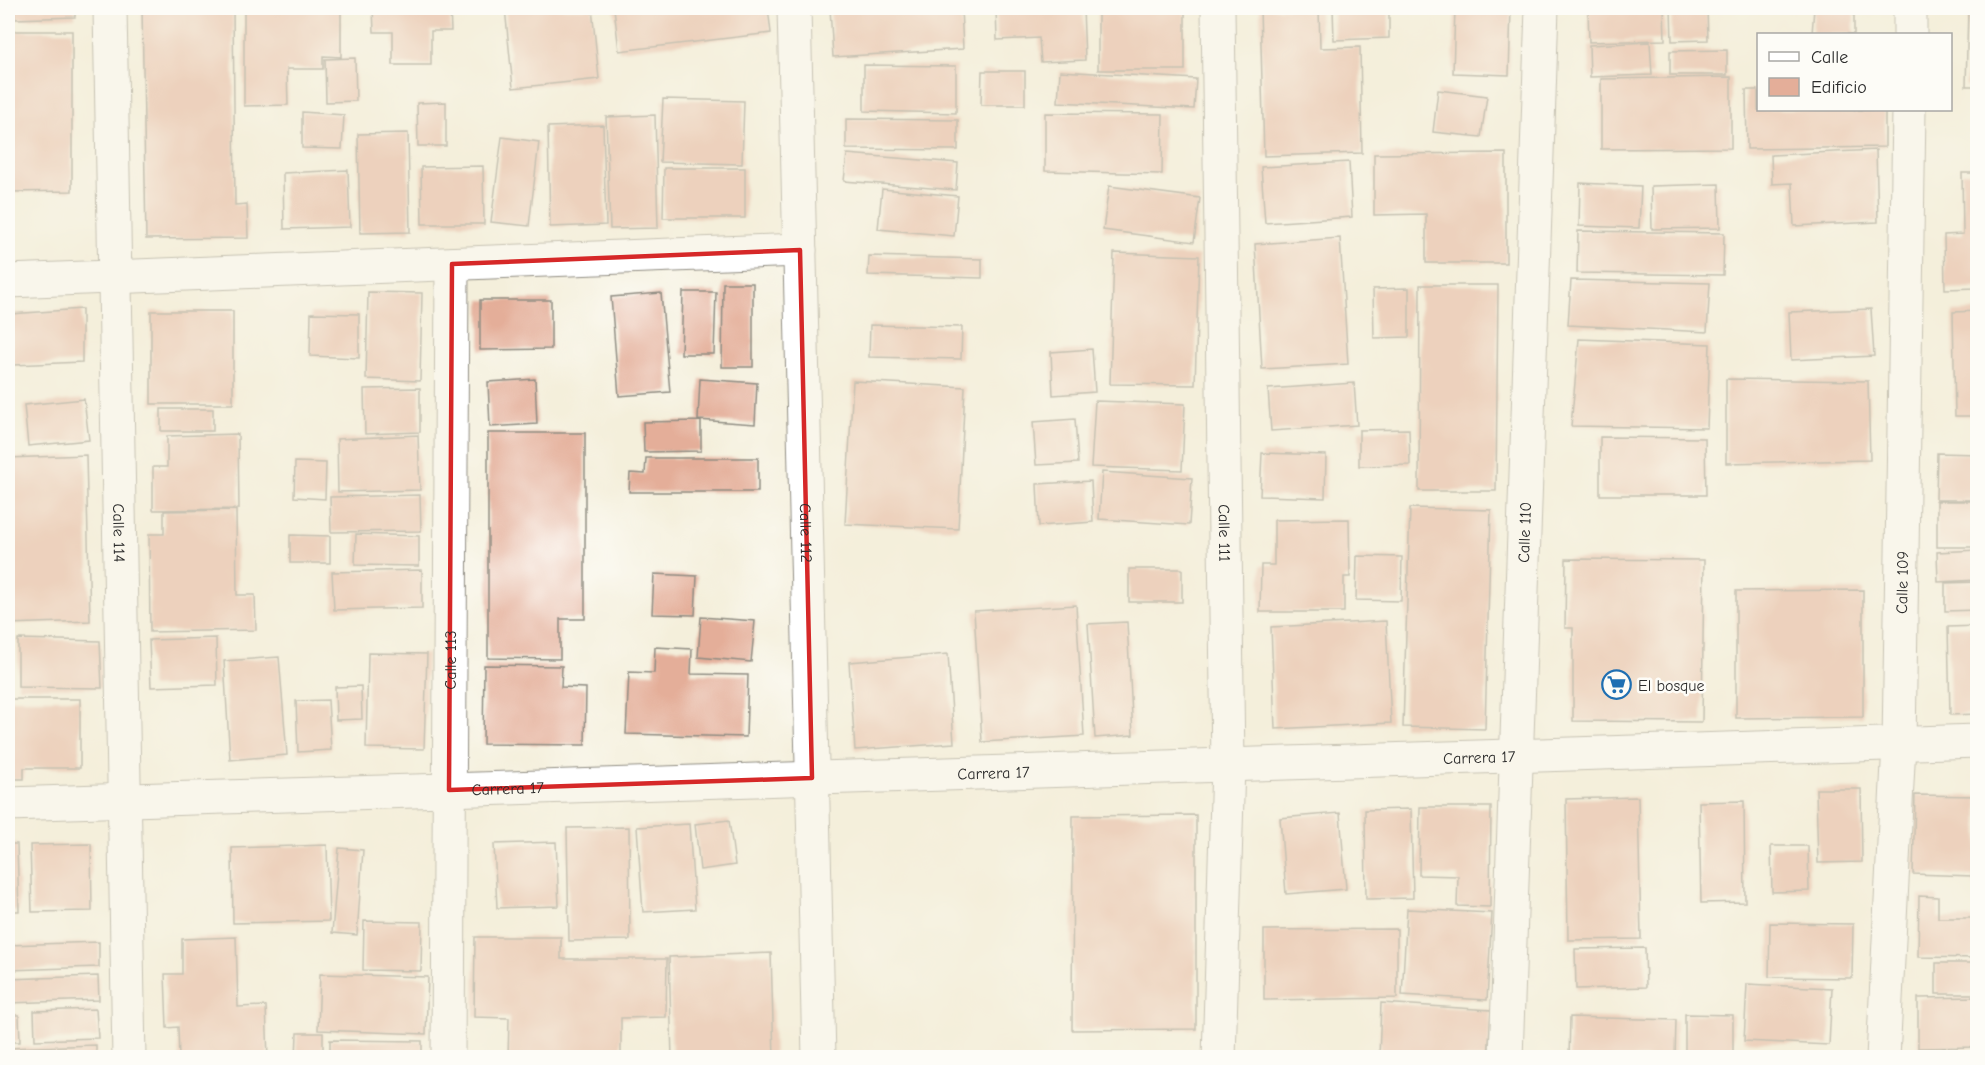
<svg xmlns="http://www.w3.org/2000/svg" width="1985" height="1065" font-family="'Comic Neue',sans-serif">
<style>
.building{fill:#e4ae99}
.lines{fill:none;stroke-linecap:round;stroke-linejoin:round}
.minor-casing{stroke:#908d83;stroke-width:35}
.minor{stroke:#fff;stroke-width:33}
.marked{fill:none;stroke:#d62828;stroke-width:4.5;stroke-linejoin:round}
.labels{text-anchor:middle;stroke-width:5;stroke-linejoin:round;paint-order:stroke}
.street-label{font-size:16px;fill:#2b2b2b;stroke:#fdfcf7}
.poi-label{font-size:16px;fill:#2b2b2b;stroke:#fdfcf7;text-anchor:start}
</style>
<rect width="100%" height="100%" fill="#fdfcf7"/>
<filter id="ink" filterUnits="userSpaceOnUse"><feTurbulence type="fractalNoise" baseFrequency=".0167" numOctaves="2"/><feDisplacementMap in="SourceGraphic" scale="12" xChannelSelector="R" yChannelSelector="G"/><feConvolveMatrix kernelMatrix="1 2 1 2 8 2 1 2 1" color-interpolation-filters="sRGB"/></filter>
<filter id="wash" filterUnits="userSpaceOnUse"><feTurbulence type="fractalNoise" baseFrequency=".008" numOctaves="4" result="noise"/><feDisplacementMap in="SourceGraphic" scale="24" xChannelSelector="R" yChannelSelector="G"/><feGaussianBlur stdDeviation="1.35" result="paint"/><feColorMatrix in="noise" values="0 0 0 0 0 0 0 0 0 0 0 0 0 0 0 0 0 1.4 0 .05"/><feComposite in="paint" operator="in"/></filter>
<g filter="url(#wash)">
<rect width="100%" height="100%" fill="#f4efdb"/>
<g id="blocks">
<path class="building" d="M 14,8 L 75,8 L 75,17 L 15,19 Z
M 142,8 L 233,8 L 235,205 L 247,204 L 248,238 L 146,239 Z
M 244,8 L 341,8 L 341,57 L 323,56 L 323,69 L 287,69 L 288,105 L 244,106 Z
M 373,8 L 450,8 L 451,31 L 431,31 L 431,65 L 393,65 L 393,32 L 374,32 Z
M 505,8 L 592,8 L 599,79 L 513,88 Z
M 614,8 L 768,8 L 771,33 L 619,51 Z
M 830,8 L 961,8 L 963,49 L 833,57 Z
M 996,8 L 1083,8 L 1085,60 L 1041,62 L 1039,38 L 997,40 Z
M 1098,8 L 1185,8 L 1185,70 L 1098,70 Z
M 1260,8 L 1319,8 L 1320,48 L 1360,47 L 1362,153 L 1264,156 Z
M 1333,8 L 1389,8 L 1389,38 L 1334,40 Z
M 1455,8 L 1511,8 L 1509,75 L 1453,73 Z
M 1664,8 L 1665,40 L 1589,42 L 1588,9 Z
M 1671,8 L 1707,8 L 1708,40 L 1672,41 Z
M 1814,8 L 1854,9 L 1854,34 L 1812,34 Z
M 1968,8 L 1978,8 L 1978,86 L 1966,86 Z
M 8,31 L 72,31 L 72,191 L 8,192 Z
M 1650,42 L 1652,75 L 1590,77 L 1589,45 Z
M 1727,50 L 1727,75 L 1670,75 L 1670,51 Z
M 355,58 L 356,101 L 326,102 L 325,59 Z
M 864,65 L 956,66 L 956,113 L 864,111 Z
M 982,71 L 1025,71 L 1025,105 L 981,105 Z
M 1060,71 L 1196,79 L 1194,109 L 1058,102 Z
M 1731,77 L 1731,148 L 1601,149 L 1601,79 Z
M 1438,90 L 1487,96 L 1481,137 L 1433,132 Z
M 1746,90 L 1758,90 L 1758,110 L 1885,110 L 1885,147 L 1747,149 Z
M 663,99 L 744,101 L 742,164 L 660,162 Z
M 446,102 L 446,146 L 418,146 L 417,103 Z
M 302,112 L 344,115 L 342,149 L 302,148 Z
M 1045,113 L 1163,114 L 1162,174 L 1045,171 Z
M 655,115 L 658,228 L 610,229 L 606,117 Z
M 846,119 L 958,120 L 958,150 L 846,149 Z
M 603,125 L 606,225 L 550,227 L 548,127 Z
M 408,133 L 410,232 L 360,233 L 358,134 Z
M 502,137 L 539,142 L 529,226 L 491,222 Z
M 1876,150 L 1878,222 L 1794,226 L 1792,183 L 1772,184 L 1771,155 Z
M 1506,153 L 1506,263 L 1426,263 L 1426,214 L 1374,215 L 1374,154 Z
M 847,154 L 958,163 L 956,190 L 844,181 Z
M 1349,162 L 1352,217 L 1265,223 L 1261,167 Z
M 483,166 L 484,224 L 422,224 L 421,167 Z
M 664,168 L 745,168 L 745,218 L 663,218 Z
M 348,170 L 350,227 L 284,229 L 283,173 Z
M 1962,173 L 1978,173 L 1978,288 L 1945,289 L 1944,235 L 1963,234 Z
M 1580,183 L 1641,186 L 1639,228 L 1579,226 Z
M 1719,184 L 1720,228 L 1652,229 L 1651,186 Z
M 1109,186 L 1200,198 L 1194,242 L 1103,230 Z
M 882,189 L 958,196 L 954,236 L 878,229 Z
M 1578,231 L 1724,233 L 1723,275 L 1577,273 Z
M 1340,238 L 1348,364 L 1262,369 L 1255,244 Z
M 1114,253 L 1199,256 L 1195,385 L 1110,384 Z
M 869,256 L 982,259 L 982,278 L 868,275 Z
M 1571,280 L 1710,283 L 1707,332 L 1568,325 Z
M 723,283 L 753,283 L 753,367 L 722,367 Z
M 1420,285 L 1498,285 L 1496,491 L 1419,491 Z
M 1409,288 L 1409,337 L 1374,338 L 1373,289 Z
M 368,292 L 422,293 L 420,381 L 366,379 Z
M 683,292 L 716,292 L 714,354 L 681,354 Z
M 661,293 L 670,392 L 619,396 L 611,297 Z
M 480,300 L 551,300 L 551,349 L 480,350 Z
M 82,309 L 82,362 L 13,365 L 10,314 Z
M 1871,309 L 1874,356 L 1791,360 L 1789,312 Z
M 151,311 L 233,311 L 233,404 L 151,404 Z
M 1978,311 L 1978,416 L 1955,416 L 1953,312 Z
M 311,313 L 359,314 L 359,358 L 310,356 Z
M 870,325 L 962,327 L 961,359 L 869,357 Z
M 1579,339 L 1710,344 L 1707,428 L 1571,426 Z
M 1092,349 L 1095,392 L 1053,395 L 1051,352 Z
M 535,379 L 537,424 L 490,427 L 488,382 Z
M 700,379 L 757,383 L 755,424 L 698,420 Z
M 1726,379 L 1868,381 L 1870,460 L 1726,463 Z
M 853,381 L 965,387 L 958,529 L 845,524 Z
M 1354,383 L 1357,425 L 1271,431 L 1268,389 Z
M 420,388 L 420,432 L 365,434 L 364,389 Z
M 84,399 L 89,440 L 28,446 L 24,405 Z
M 1095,401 L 1185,404 L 1182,470 L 1091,467 Z
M 161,409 L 213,409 L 213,431 L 161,431 Z
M 1075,419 L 1078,463 L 1036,465 L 1033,422 Z
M 701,421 L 701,451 L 644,452 L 643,422 Z
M 1409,429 L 1410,465 L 1359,466 L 1359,430 Z
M 488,433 L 585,433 L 585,619 L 560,619 L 560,659 L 488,658 Z
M 238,434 L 239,509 L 153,510 L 153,467 L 167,467 L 167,436 Z
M 418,435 L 420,490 L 338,492 L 337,439 Z
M 1600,437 L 1705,438 L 1706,495 L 1600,495 Z
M 1262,453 L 1326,455 L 1325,498 L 1260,496 Z
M 1937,453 L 1978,454 L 1978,500 L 1936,500 Z
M 86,455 L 90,621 L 8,624 L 8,458 Z
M 646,458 L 758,458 L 758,492 L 629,492 L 630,473 L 645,474 Z
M 295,462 L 326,463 L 325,499 L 294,497 Z
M 1102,472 L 1192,478 L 1189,525 L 1099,519 Z
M 1091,481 L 1093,522 L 1039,526 L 1037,484 Z
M 420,495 L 421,531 L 331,532 L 330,497 Z
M 1937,501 L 1978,501 L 1978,547 L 1937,547 Z
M 1410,508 L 1491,510 L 1485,729 L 1403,727 Z
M 236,510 L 237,595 L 255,595 L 256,630 L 150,632 L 149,534 L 164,534 L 164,511 Z
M 1349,519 L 1350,577 L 1344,577 L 1344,612 L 1260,612 L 1261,565 L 1274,565 L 1274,520 Z
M 356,534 L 419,536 L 419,566 L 355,565 Z
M 290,535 L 330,536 L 330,563 L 290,563 Z
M 1978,550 L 1978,580 L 1938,582 L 1937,552 Z
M 1357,556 L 1402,557 L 1401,601 L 1356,600 Z
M 1566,559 L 1704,560 L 1702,722 L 1573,721 L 1573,628 L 1565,628 Z
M 1129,569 L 1182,569 L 1182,602 L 1129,602 Z
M 422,570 L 422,608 L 334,610 L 332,572 Z
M 654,574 L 697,576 L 695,615 L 652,614 Z
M 1978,582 L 1978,610 L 1945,611 L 1945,583 Z
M 1863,590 L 1863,717 L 1736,718 L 1736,591 Z
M 1076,605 L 1084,736 L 982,742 L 974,611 Z
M 701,617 L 755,621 L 751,662 L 698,657 Z
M 1386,621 L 1391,723 L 1275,729 L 1271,627 Z
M 1127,622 L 1133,735 L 1095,738 L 1088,624 Z
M 1978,626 L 1978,714 L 1950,715 L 1948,627 Z
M 216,638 L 217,685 L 151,687 L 149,640 Z
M 18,639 L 100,641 L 102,688 L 18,687 Z
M 655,647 L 692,649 L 691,674 L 748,675 L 746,737 L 626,734 L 629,672 L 654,673 Z
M 368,653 L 427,654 L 424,749 L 366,748 Z
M 948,654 L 954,743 L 855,750 L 849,662 Z
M 279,657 L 287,755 L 230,760 L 224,661 Z
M 484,665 L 562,666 L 561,687 L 586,688 L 585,745 L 483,744 Z
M 361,686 L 362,719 L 336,720 L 335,687 Z
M 8,699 L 80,699 L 80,768 L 24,768 L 24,779 L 8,779 Z
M 328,700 L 331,750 L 298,752 L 296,701 Z
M 1816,789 L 1861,789 L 1862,862 L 1818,863 Z
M 1915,795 L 1978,796 L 1978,885 L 1973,884 L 1973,876 L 1913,874 Z
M 1638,797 L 1641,939 L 1568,940 L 1566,799 Z
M 1744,801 L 1745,902 L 1701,903 L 1699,802 Z
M 1420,807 L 1491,807 L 1490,907 L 1457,906 L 1458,876 L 1419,875 Z
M 1411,809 L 1413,898 L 1366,899 L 1365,810 Z
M 1340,813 L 1346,889 L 1286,894 L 1280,818 Z
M 1196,815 L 1196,1029 L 1072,1030 L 1073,816 Z
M 729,820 L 735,865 L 700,870 L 695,824 Z
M 689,824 L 695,909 L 643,912 L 637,827 Z
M 629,827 L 630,940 L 569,941 L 567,828 Z
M 556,842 L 559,906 L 497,908 L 494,844 Z
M 8,844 L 17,844 L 19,911 L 8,911 Z
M 91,844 L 92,911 L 32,912 L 30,845 Z
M 327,845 L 329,921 L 233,923 L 232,848 Z
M 1771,846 L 1808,846 L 1809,891 L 1772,892 Z
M 339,848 L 363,850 L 357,935 L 332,933 Z
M 1919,896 L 1938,897 L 1938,918 L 1978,918 L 1978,958 L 1918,957 Z
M 1407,909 L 1492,913 L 1487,1000 L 1402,995 Z
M 364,921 L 422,922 L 421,971 L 363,970 Z
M 1770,923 L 1853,924 L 1852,978 L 1769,977 Z
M 1397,929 L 1397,998 L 1264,1000 L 1264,930 Z
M 236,937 L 238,1007 L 266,1006 L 268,1058 L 179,1058 L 178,1027 L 167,1028 L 165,974 L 182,974 L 182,939 Z
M 475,937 L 561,937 L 561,959 L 667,959 L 666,1017 L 621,1018 L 621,1058 L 508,1058 L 509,1018 L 474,1017 Z
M 99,942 L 99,967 L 8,970 L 8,945 Z
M 1645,948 L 1646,987 L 1576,989 L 1575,949 Z
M 771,953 L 774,1058 L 672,1058 L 669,957 Z
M 1936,963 L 1978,963 L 1978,994 L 1936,994 Z
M 320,974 L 428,977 L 426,1034 L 318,1030 Z
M 98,976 L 99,1000 L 8,1003 L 8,979 Z
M 1747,984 L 1832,988 L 1829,1045 L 1744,1041 Z
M 1978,997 L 1978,1047 L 1918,1048 L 1918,998 Z
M 1381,1003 L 1491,1010 L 1488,1058 L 1379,1058 Z
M 96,1009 L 98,1038 L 35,1040 L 34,1011 Z
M 1685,1014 L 1733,1015 L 1733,1058 L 1685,1058 Z
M 8,1015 L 19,1015 L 20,1042 L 8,1042 Z
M 1570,1017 L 1676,1020 L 1675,1058 L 1569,1058 Z
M 297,1033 L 323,1033 L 323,1058 L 296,1058 Z
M 330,1040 L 422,1041 L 422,1058 L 330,1058 Z
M 96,1045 L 96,1058 L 8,1058 L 8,1048 Z
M 1918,1052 L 1978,1055 L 1978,1058 L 1918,1058 Z"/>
</g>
</g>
<g filter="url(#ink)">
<use href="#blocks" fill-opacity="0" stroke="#908d83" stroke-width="1.5"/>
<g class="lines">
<defs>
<g id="minor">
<path id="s1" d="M 110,8 L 129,1058"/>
<path id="s2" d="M 794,8 L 819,1058"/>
<path id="s3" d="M 1218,8 L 1228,765 L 1219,1058"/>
<path d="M 1910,34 L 1910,8"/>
<path d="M 8,281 L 800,250"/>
<path id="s4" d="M 8,804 L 1978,741"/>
<path id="s5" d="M 448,1058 L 452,264"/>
<path id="s6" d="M 1506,1058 L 1542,8"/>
<path id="s7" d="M 1883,1058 L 1899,744 L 1909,110"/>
</g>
</defs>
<use href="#minor" class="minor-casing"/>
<use href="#minor" class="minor"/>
</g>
</g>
<path d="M0 0H1985V1065H0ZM 800,250 L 812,778 L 449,790 L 452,264 Z" fill="#f4efdb" fill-opacity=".55" fill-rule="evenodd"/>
<path class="marked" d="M 800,250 L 812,778 L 449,790 L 452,264 Z"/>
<defs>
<symbol id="supermarket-ring" viewBox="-11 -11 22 22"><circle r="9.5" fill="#fdfcf7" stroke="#1f6fb2" stroke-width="1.5"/><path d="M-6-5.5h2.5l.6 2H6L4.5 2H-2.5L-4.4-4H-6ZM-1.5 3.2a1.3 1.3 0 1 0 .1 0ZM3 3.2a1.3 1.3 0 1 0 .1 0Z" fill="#1f6fb2"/></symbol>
</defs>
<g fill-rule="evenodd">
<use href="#supermarket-ring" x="1600" y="668" width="33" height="33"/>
</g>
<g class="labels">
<g class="street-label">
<text dy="6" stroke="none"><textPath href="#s1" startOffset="525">Calle 114</textPath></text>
<text dy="6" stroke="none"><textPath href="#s6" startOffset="526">Calle 110</textPath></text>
<text dy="6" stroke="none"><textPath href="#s2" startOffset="525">Calle 112</textPath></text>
<text dy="6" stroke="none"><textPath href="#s3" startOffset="525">Calle 111</textPath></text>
<text dy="6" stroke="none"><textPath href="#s7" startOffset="476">Calle 109</textPath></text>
<text dy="6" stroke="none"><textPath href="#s5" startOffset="398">Calle 113</textPath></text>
<text dy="6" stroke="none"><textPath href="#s4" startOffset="1472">Carrera 17</textPath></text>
<text dy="6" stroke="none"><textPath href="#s4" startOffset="986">Carrera 17</textPath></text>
<text dy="6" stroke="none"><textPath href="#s4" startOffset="500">Carrera 17</textPath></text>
</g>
<g class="poi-label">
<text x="1638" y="691">El bosque</text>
</g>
</g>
<rect width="1985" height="1065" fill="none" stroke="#fdfcf7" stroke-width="30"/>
<rect x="1757" y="33" width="195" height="78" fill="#fdfcf7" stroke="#a9a8a5" stroke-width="1.5"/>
<rect x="1769" y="52" width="30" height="9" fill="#ffffff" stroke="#a9a8a5" stroke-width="1.5"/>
<text x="1811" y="63" font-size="18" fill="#2b2b2b">Calle</text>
<rect x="1769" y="78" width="30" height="18" fill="#e4ae99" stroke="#a9a8a5" stroke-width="1.5"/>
<text x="1811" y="93" font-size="18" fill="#2b2b2b">Edificio</text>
</svg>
